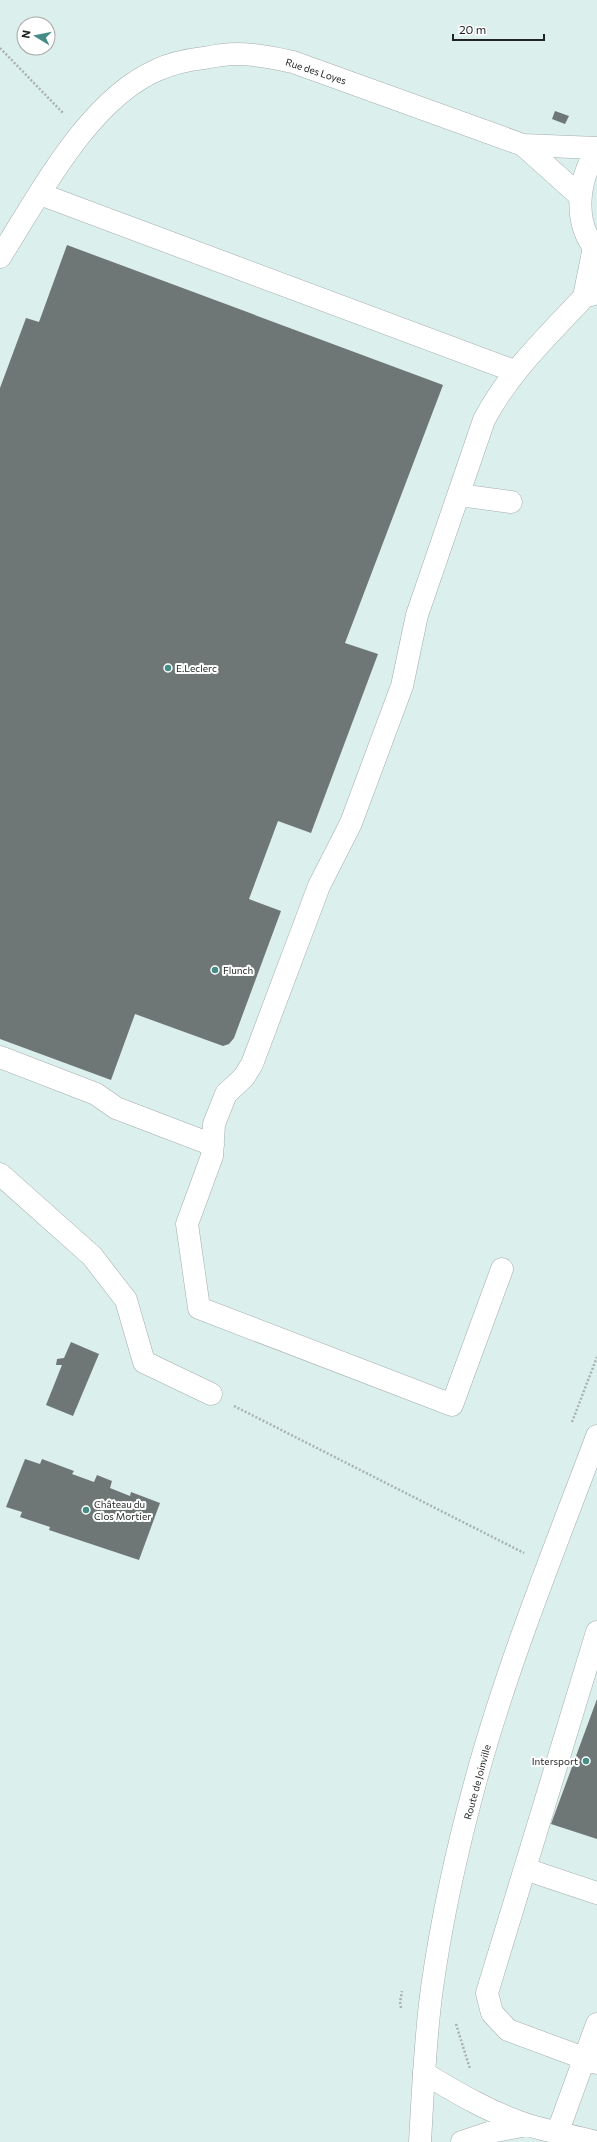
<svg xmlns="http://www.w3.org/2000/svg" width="597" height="2142" font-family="Commissioner,sans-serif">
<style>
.built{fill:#dbefec;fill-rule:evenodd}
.building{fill:#6e7776}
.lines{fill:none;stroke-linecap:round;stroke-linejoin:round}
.minor-casing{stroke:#a3adac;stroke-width:23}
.major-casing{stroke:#a3adac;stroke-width:23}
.path{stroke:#aab2b1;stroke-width:2.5;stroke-dasharray:2 2;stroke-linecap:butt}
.minor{stroke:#fff;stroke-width:22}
.major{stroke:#fff;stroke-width:22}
.poi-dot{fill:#458c86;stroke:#fff;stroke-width:1.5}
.labels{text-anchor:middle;stroke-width:4;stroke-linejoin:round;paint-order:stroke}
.street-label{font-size:10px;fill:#1f2322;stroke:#fff}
.poi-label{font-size:10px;fill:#1f2322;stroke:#fff;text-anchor:start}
</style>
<rect width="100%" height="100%" fill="#eef8f7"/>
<path class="built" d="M 0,0 L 597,0 L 597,2142 L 0,2142 ZM 24,24 L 48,24 L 48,48 L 24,48 Z"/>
<path class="building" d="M 555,111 L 569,116 L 565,124 L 552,119 Z
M 67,245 L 443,385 L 345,643 L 378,654 L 311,833 L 278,821 L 249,899 L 281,911 L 234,1038 L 229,1044 L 223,1046 L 135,1014 L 111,1080 L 0,1039 L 0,388 L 26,318 L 39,322 Z
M 71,1342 L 99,1354 L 73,1416 L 46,1405 L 62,1365 L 56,1365 L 57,1359 L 64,1358 Z
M 25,1459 L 40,1464 L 42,1459 L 74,1471 L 72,1474 L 94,1482 L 97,1475 L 112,1481 L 110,1488 L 130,1496 L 131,1492 L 160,1503 L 139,1560 L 49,1530 L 50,1527 L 20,1517 L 22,1512 L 6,1507 Z
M 597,1699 L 597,1839 L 551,1824 Z"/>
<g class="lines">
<defs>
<path id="minor" d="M 523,145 L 580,196
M 597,150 C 578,180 572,222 597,251
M 40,194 L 514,371
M 0,257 C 39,196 88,100 157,70 C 172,63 187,60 204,58 C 214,56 226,54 237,54 C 256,54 274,58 293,62 L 523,145 L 597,148
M 584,297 L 594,247
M 459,495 L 511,502
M 0,1057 L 96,1094 L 116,1108 L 213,1145
M 0,1174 L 92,1256 L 126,1300 L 144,1362 L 211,1394
M 502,1269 L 452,1405 L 199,1308 L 187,1224 L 212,1156 L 214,1124 L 226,1094 L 244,1077 L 252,1064 L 319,886 L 351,823 L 402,686 L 417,615 L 484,420 C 509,372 548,336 584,297 L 597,293
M 597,1632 L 487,1993 L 492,2013 L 508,2030 L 597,2063
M 525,1869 L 597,1893
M 424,2073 C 457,2093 491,2113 528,2125 C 550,2132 574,2136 596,2142
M 558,2131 L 597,2024
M 462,2142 L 495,2131 L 527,2125"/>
<path id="major" d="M 420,2142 C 423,2091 425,2039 432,1988 C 442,1917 458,1845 477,1776 C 509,1660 555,1548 597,1436"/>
</defs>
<use href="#minor" class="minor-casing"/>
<use href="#major" class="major-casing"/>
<path class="path" d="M 0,48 L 63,113
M 234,1406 L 524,1553
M 572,1422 L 597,1357
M 401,2008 L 400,2002 L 402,1991
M 456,2024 L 470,2069"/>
<use href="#minor" class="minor"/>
<use href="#major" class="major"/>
</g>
<g class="poi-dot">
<circle cx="168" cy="668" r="4"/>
<circle cx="215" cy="970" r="4"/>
<circle cx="86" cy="1510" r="4"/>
<circle cx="586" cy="1761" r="4"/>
</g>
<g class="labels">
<g class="street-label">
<text transform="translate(316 71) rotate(18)" y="4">Rue des Loyes</text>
<text transform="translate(477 1782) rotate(-75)" y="4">Route de Joinville</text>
</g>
<g class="poi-label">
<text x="176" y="672">E.Leclerc</text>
<text x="223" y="974">Flunch</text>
<text x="94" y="1508">Château du<tspan x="94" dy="12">Clos Mortier</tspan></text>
<text x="578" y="1765" text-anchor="end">Intersport</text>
</g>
</g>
<g transform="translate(36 36) rotate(280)"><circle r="19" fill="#ffffff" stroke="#a5a7a7"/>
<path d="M0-3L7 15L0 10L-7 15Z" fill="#458c86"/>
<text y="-6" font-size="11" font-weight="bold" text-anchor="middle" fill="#1f2322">N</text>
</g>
<path d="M453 34v6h91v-6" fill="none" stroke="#1f2322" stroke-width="2"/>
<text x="459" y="34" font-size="12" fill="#1f2322" stroke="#ffffff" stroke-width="3" paint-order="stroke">20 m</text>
</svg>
